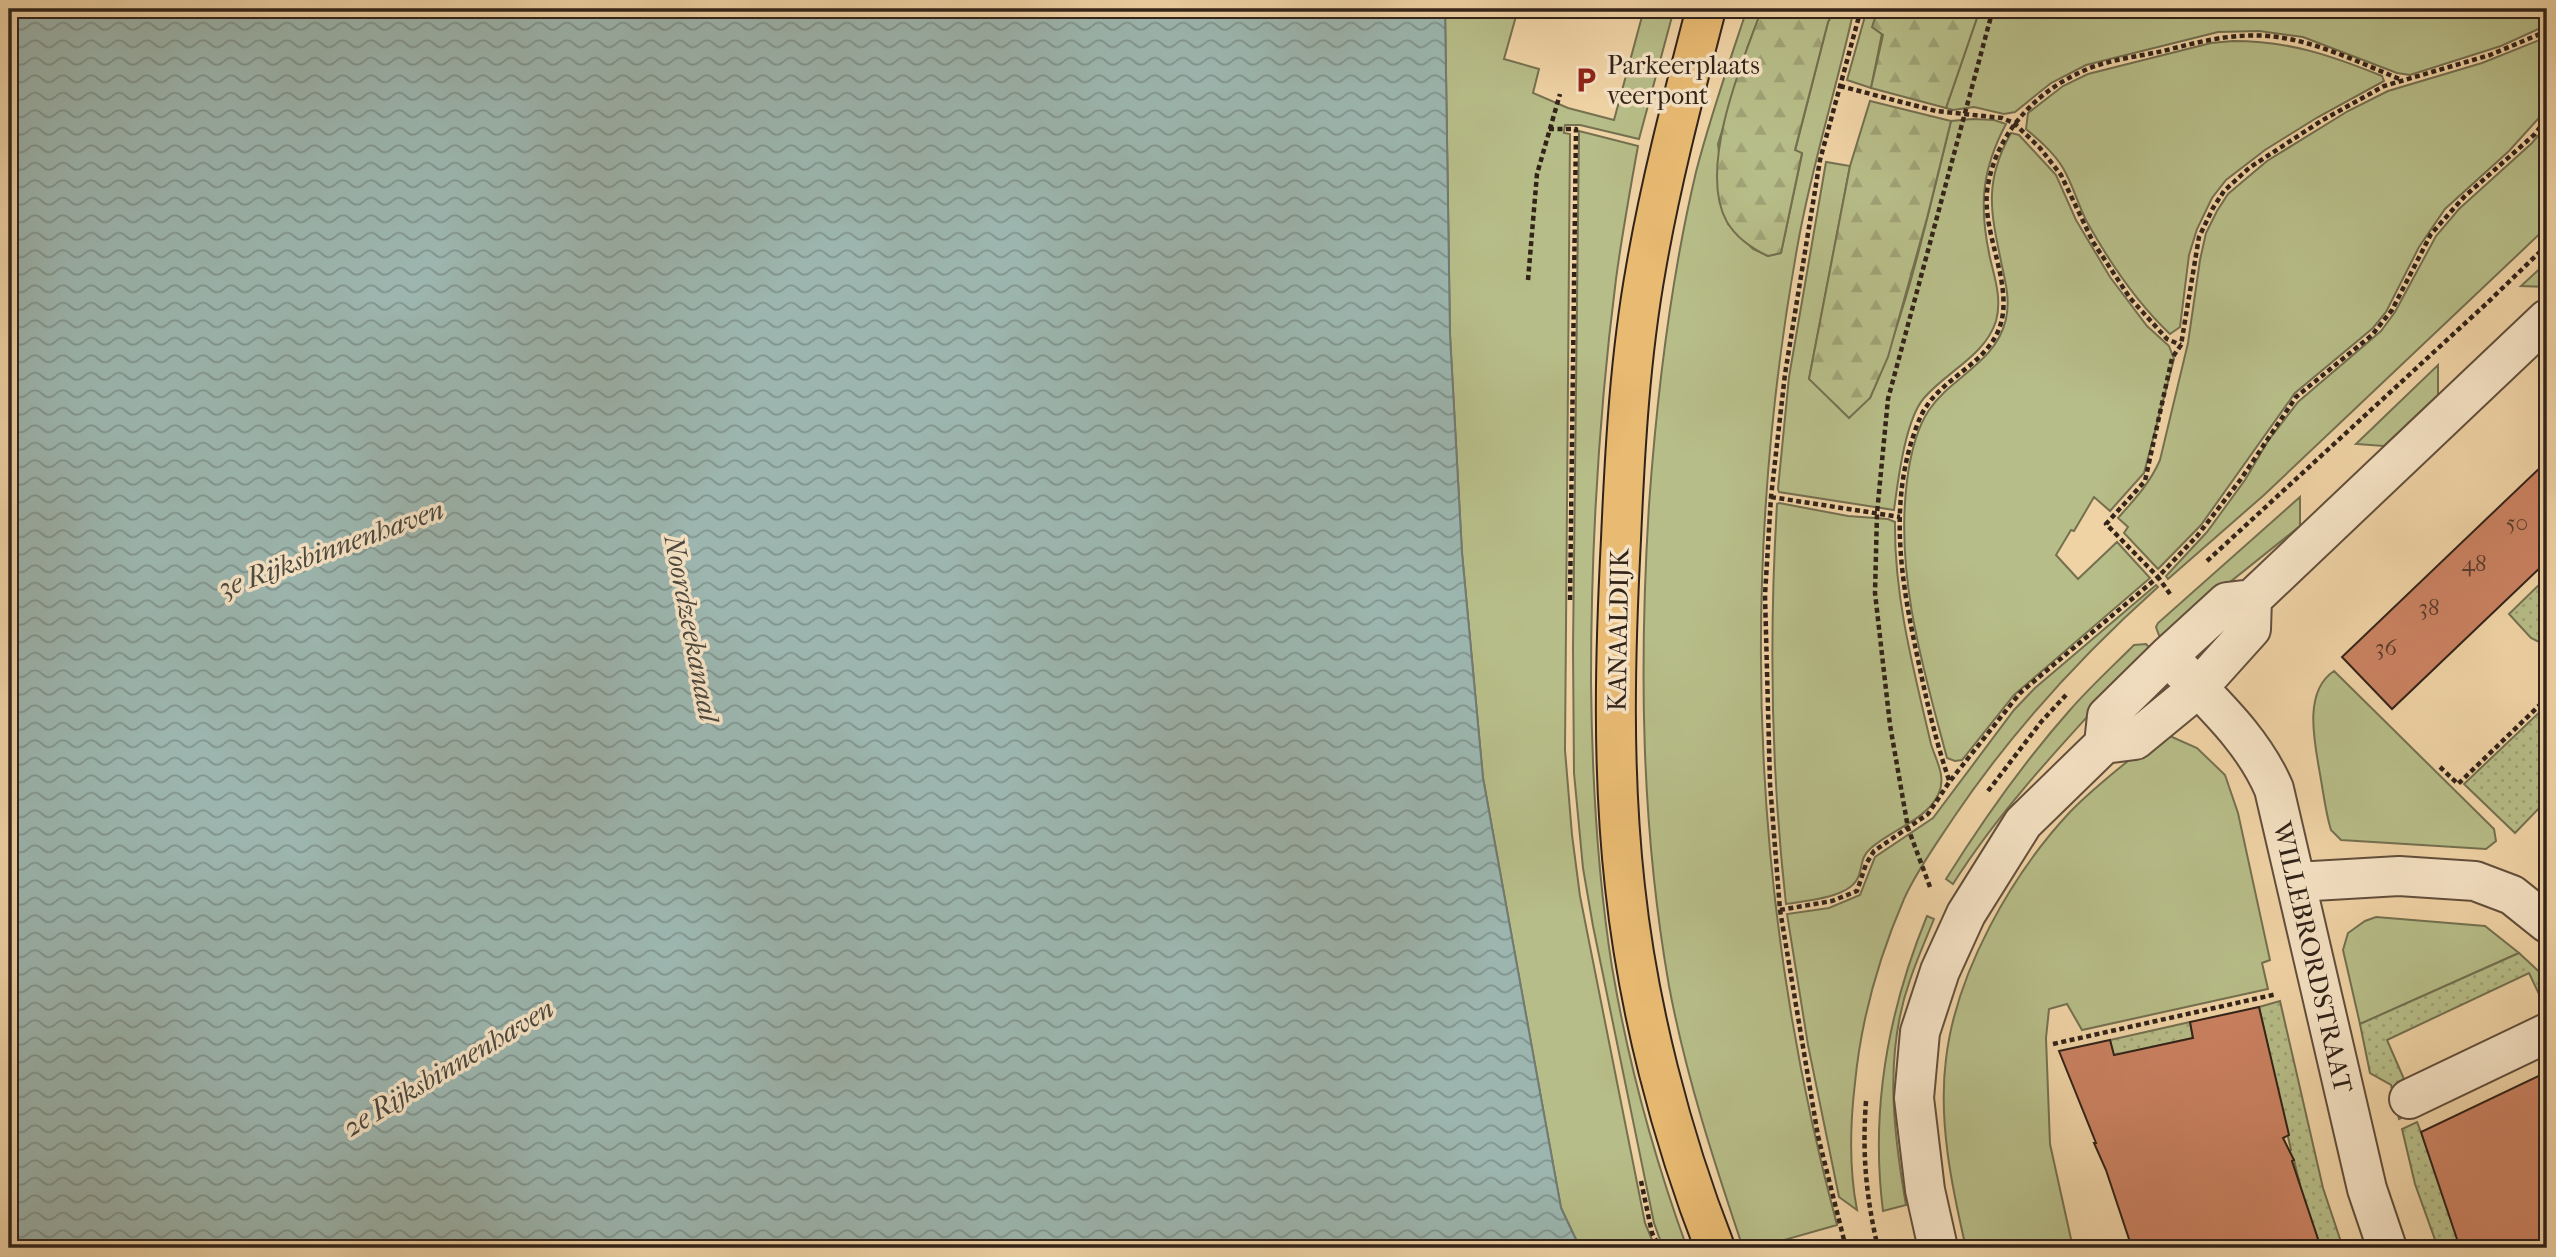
<svg xmlns="http://www.w3.org/2000/svg" width="2556" height="1257" font-family="'IM FELL French Canon',serif">
<style>
.green{fill:#b7bd88;stroke:#747050;stroke-width:2}
.forest{fill:url(#forest-firs);stroke:#747050;stroke-width:2}
.garden{fill:url(#garden-dots);stroke:#747050;stroke-width:2}
.water{fill:url(#water-waves);stroke:#727b73;stroke-width:2}
.building{fill:#cb8262;stroke:#322319;stroke-width:2}
.lines{fill:none;stroke-linecap:round;stroke-linejoin:round}
.minor-casing{stroke:#624f3c;stroke-width:42}
.major-casing{stroke:#322319;stroke-width:42}
.path{stroke:#322319;stroke-width:4.5;stroke-dasharray:5 3.5;stroke-linecap:butt}
.minor{stroke:#f5e2c4;stroke-width:38}
.major{stroke:#e8ba72;stroke-width:38}
.labels{text-anchor:middle;stroke-width:7;stroke-linejoin:round;paint-order:stroke}
.number-label{font-size:23px;fill:#583b2b}
.poi-label{font-size:26px;fill:#322319;stroke:#f5e2c4;text-anchor:start}
.street-label{font-size:26px;fill:#322319;stroke:#f5e2c4}
.water-label{font-size:28px;font-style:italic;fill:#4c483e;stroke:#f5e2c4}
</style>
<defs>
<pattern id="forest-firs" width="22" height="20" patternUnits="userSpaceOnUse" patternTransform="scale(1.75)"><rect width="22" height="20" fill="#b7bd88"/><path d="M5 1l3.5 6h-7zM16 11l3.5 6h-7z" fill="#9ea275"/></pattern>
<pattern id="garden-dots" width="8" height="8" patternUnits="userSpaceOnUse" patternTransform="scale(1.75)"><rect width="8" height="8" fill="#b7bd88"/><path d="M2 2h.1M6 6h.1" fill="none" stroke="#9ea275" stroke-width="1.8" stroke-linecap="round"/></pattern>
<pattern id="water-waves" width="16" height="10" patternUnits="userSpaceOnUse" patternTransform="scale(1.75)"><rect width="16" height="10" fill="#9cb6af"/><path d="M0 5q4-4 8 0t8 0" fill="none" stroke="#80948e"/></pattern>
</defs>
<rect width="100%" height="100%" fill="#f0d3a5"/>
<filter id="stains"><feTurbulence type="fractalNoise" baseFrequency=".00286" numOctaves="4"/><feColorMatrix values="0 0 0 0 .2 0 0 0 0 .09 0 0 0 0 .02 0 0 0 .5 -.17"/></filter>
<radialGradient id="worn" r=".72"><stop offset=".6" stop-color="#630" stop-opacity="0"/><stop offset="1" stop-color="#630" stop-opacity=".3"/></radialGradient>
<path class="green" d="M 1445,9 L 1518,9 L 1504,59 L 1539,69 L 1533,93 L 1568,108 L 1614,120 L 1644,9 L 1674,9 L 1639,139 L 1580,125 L 1565,125 L 1564,133 L 1570,134 L 1565,750 L 1572,835 L 1580,896 L 1645,1223 L 1655,1247 L 1652,1248 L 1580,1248 L 1561,1208 L 1483,778 L 1462,553 L 1450,335 Z
M 1747,9 L 1762,9 L 1748,46 L 1718,144 L 1728,224 L 1753,249 L 1768,256 L 1781,253 L 1802,154 L 1795,151 L 1828,22 L 1835,9 L 1854,9 C 1837,87 1812,164 1798,243 C 1738,575 1750,900 1837,1225 L 1756,1248 L 1743,1248 C 1714,1162 1686,1076 1669,986 C 1641,826 1639,666 1649,505 C 1657,393 1670,282 1696,172 C 1710,117 1729,63 1747,9 Z
M 1867,9 L 1887,9 L 1871,88 L 1847,80 Z
M 1980,9 L 2547,9 L 2547,25 L 2501,46 L 2410,75 L 2397,73 L 2303,37 L 2259,31 L 2218,32 L 2086,65 L 2051,83 L 2015,112 L 2004,114 L 1974,107 L 1953,110 L 1946,108 Z
M 2547,37 L 2547,109 L 2509,151 L 2445,209 L 2419,247 L 2386,312 L 2373,328 L 2295,393 L 2201,525 L 2158,569 L 2124,533 L 2128,527 L 2118,518 C 2135,499 2150,483 2160,460 L 2188,343 L 2200,260 L 2206,233 L 2217,211 L 2228,194 L 2267,161 L 2348,111 L 2388,91 L 2482,63 Z
M 2233,41 C 2289,41 2330,55 2382,76 L 2384,81 L 2318,117 L 2265,150 L 2226,180 L 2212,198 L 2197,229 L 2189,255 L 2180,327 L 2170,334 C 2136,302 2110,263 2087,222 C 2078,205 2073,185 2063,168 C 2054,153 2040,141 2026,129 L 2028,113 L 2063,86 L 2088,74 L 2211,43 Z
M 1973,119 L 1994,120 L 2006,124 C 1981,171 1979,207 1990,258 C 1995,279 2002,299 1996,321 C 1985,356 1947,371 1924,398 C 1905,420 1898,481 1894,510 L 1779,492 L 1778,489 L 1789,377 L 1826,162 L 1850,166 L 1809,379 L 1870,398 C 1908,309 1928,214 1951,121 Z
M 2547,125 L 2547,227 L 2264,495 L 2168,579 L 2166,576 L 2207,532 L 2245,480 L 2268,441 L 2298,402 L 2381,331 L 2395,312 L 2436,236 L 2459,209 L 2532,143 Z
M 1579,131 L 1638,146 C 1630,190 1622,235 1616,279 C 1599,412 1591,547 1591,682 C 1592,777 1597,872 1612,967 C 1628,1062 1654,1157 1687,1248 L 1663,1248 L 1654,1223 L 1593,926 L 1583,868 L 1574,773 L 1573,648 Z
M 2011,133 L 2019,135 L 2056,175 L 2076,220 L 2110,277 L 2147,326 L 2169,346 L 2174,359 L 2144,473 L 2110,511 L 2094,497 L 2074,531 L 2071,530 L 2056,555 L 2078,579 L 2117,542 L 2150,578 L 2014,695 L 1962,760 L 1955,761 L 1947,758 C 1923,668 1895,575 1907,481 C 1910,457 1915,431 1929,410 C 1952,376 1996,363 2006,319 C 2010,301 2006,284 2002,266 C 1991,213 1983,183 2011,133 Z
M 2547,262 L 2547,287 L 2521,286 Z
M 2438,365 L 2438,395 L 2384,446 L 2356,444 Z
M 2300,497 L 2300,526 L 2160,638 L 2156,627 L 2158,623 Z
M 1779,503 L 1848,516 L 1888,519 L 1895,522 C 1894,598 1914,671 1931,744 C 1936,761 1947,777 1938,795 C 1926,820 1891,830 1871,848 C 1858,859 1864,870 1856,881 C 1845,898 1805,901 1786,904 C 1771,771 1769,637 1777,504 Z
M 2156,585 L 2158,587 C 2081,656 2012,731 1954,817 C 1937,843 1917,870 1904,899 C 1879,957 1861,1020 1855,1083 C 1850,1125 1849,1169 1857,1210 L 1839,1197 L 1808,1045 L 1787,914 L 1829,908 L 1860,895 L 1875,857 L 1933,818 L 2014,710 L 2035,688 Z
M 2146,644 L 2150,648 C 2082,724 2008,797 1953,884 L 1946,879 C 1983,820 2023,763 2070,710 C 2090,687 2113,666 2134,645 Z
M 2334,671 L 2494,829 L 2496,841 L 2486,849 L 2341,840 L 2331,830 C 2326,814 2324,797 2321,780 C 2316,748 2301,693 2334,671 Z
M 2163,733 L 2197,748 L 2225,775 L 2238,813 L 2270,960 L 2262,963 L 2268,989 L 2082,1030 L 2067,1004 L 2049,1009 L 2046,1038 L 2050,1144 L 2073,1248 L 1966,1248 C 1952,1188 1938,1121 1946,1059 C 1956,973 2011,875 2070,812 C 2098,783 2131,759 2163,733 Z
M 1927,916 L 1934,919 C 1926,939 1917,959 1910,980 C 1884,1053 1893,1130 1906,1205 L 1883,1211 C 1870,1109 1888,1011 1927,916 Z
M 2376,917 L 2485,926 L 2519,953 L 2360,1024 L 2343,950 L 2348,933 L 2365,921 Z"/>
<path class="forest" d="M 1762,9 L 1835,9 L 1828,22 L 1795,150 L 1802,153 L 1781,253 L 1768,256 C 1753,249 1736,237 1727,222 C 1697,170 1742,61 1762,9 Z
M 1878,9 L 1980,9 L 1946,108 L 1871,88 L 1883,35 L 1872,27 Z
M 1870,101 L 1951,121 L 1927,218 L 1888,357 L 1870,398 L 1849,418 L 1809,379 L 1850,166 Z"/>
<path class="garden" d="M 2547,577 L 2547,640 L 2539,642 L 2531,638 L 2509,614 Z
M 2547,705 L 2547,800 L 2515,833 L 2464,784 Z
M 2519,953 L 2547,979 L 2547,1011 L 2529,973 L 2387,1040 L 2404,1079 L 2397,1083 L 2411,1113 L 2399,1119 L 2391,1085 L 2370,1073 L 2360,1024 Z
M 2280,1001 L 2323,1188 L 2343,1248 L 2321,1248 L 2303,1197 L 2240,1239 L 2212,1248 L 2134,1248 L 2131,1136 L 2110,1040 L 2190,1022 L 2193,1038 L 2156,1046 L 2301,1189 L 2294,1160 L 2285,1153 L 2291,1150 L 2259,1007 Z
M 2417,1122 L 2421,1132 L 2462,1248 L 2438,1248 L 2415,1184 L 2402,1129 Z"/>
<path class="water" d="M 9,9 L 1445,9 L 1450,335 L 1462,553 L 1483,778 L 1561,1208 L 1580,1248 L 9,1248 Z"/>
<path class="building" d="M 2547,461 L 2547,561 L 2392,709 L 2342,657 Z
M 2259,1007 L 2289,1135 L 2283,1138 L 2294,1160 L 2292,1161 L 2321,1248 L 2132,1248 L 2106,1170 L 2094,1143 L 2096,1143 L 2059,1051 L 2110,1040 L 2114,1055 L 2193,1038 L 2190,1022 Z
M 2547,1072 L 2547,1248 L 2460,1248 L 2421,1132 Z"/>
<g class="lines">
<defs>
<path id="minor" d="M 2168,656 C 2206,698 2251,735 2274,789 L 2367,1189 L 2387,1248
M 2104,744 L 2107,716 L 2168,656 L 2227,602 L 2252,599 L 2547,319
M 2296,882 L 2399,876 L 2475,881 L 2512,895 L 2547,923
M 2409,1099 L 2547,1033
M 1938,1248 L 1925,1190 L 1914,1098 L 1920,1032 L 1940,971 L 1966,914 L 2023,823 L 2104,744 L 2135,740 L 2197,689 L 2251,629 L 2252,599"/>
<path id="major" d="M 1706,9 C 1684,94 1661,181 1646,268 C 1630,357 1625,448 1621,539 C 1615,654 1612,771 1625,887 C 1638,1007 1671,1136 1715,1248"/>
</defs>
<use href="#minor" class="minor-casing"/>
<use href="#major" class="major-casing"/>
<path class="path" d="M 1840,86 L 1936,111 L 2002,118 L 2014,123 L 2040,148 L 2061,175 L 2093,242 L 2130,298 L 2167,339 L 2181,345
M 1549,129 L 1576,129 L 1570,602
M 1528,280 L 1537,174 L 1560,94
M 1771,497 L 1900,517
M 2207,561 L 2486,304 L 2547,245
M 2170,594 L 2158,577 L 2197,536 L 2241,479 L 2296,397 L 2372,335 L 2392,310 L 2431,234 L 2464,197 L 2535,134 L 2547,118
M 2440,767 L 2458,784 L 2547,698
M 1949,780 C 1935,739 1926,698 1917,655 C 1902,585 1890,514 1911,443 C 1915,431 1919,417 1926,407 C 1945,377 1985,364 1999,329 C 2016,285 1979,231 1988,185 C 1997,134 2034,93 2081,72 C 2105,60 2136,57 2163,51 C 2198,42 2232,33 2268,36 C 2315,40 2360,63 2402,80
M 1988,791 L 2041,722 L 2066,695
M 1930,887 L 1908,828 L 1890,725 L 1875,593 L 1877,513 L 1888,399 L 1993,9
M 1780,910 L 1832,901 L 1857,891 L 1866,864 L 1874,851 L 1928,814 L 1950,781 L 2020,693 L 2158,577 L 2106,524 L 2145,481 L 2172,358 L 2181,345 L 2199,237 L 2213,208 L 2224,191 L 2249,168 L 2321,121 L 2384,86 L 2490,55 L 2547,31
M 2053,1044 L 2277,994
M 1866,1101 C 1862,1153 1866,1197 1878,1248
M 1641,1181 L 1652,1233 L 1660,1248
M 1846,1248 L 1818,1136 L 1780,910 L 1770,784 L 1765,595 L 1771,497 L 1785,374 L 1820,160 L 1861,9"/>
<use href="#minor" class="minor"/>
<use href="#major" class="major"/>
</g>
<defs>
<symbol id="parking-bare" viewBox="-9 -9 18 18"><path d="M-3.5-5.5H1a3.5 3.5 0 0 1 0 7H-1V5.5H-3.5ZM-1-3.4V-.6H.8a1.4 1.4 0 0 0 0-2.8Z" fill="#8f2418" stroke="#f5e2c4" stroke-width="2.5" paint-order="stroke"/></symbol>
</defs>
<g fill-rule="evenodd">
<use href="#parking-bare" x="1567" y="61" width="38" height="38"/>
</g>
<g class="labels">
<g class="number-label">
<text x="2517" y="530">50</text>
<text x="2474" y="571">48</text>
<text x="2429" y="615">38</text>
<text x="2386" y="655">36</text>
</g>
<g class="poi-label">
<text x="1607" y="74">Parkeerplaats<tspan x="1607" dy="30">veerpont</tspan></text>
</g>
<g class="street-label">
<text transform="translate(1618 630) rotate(-89)" y="9">KANAALDIJK</text>
<text transform="translate(2313 957) rotate(77)" y="9">WILLEBRORDSTRAAT</text>
</g>
<g class="water-label">
<text transform="translate(331 548) rotate(-20)" y="10">3e Rijksbinnenhaven</text>
<text transform="translate(692 628) rotate(79)" y="10">Noordzeekanaal</text>
<text transform="translate(448 1067) rotate(-31)" y="10">2e Rijksbinnenhaven</text>
</g>
</g>
<rect width="2556" height="1257" fill="none" stroke="#f0d3a5" stroke-width="35"/>
<rect x="10" y="10" width="2535" height="1236" fill="none" stroke="#322319" stroke-width="3.5"/>
<rect x="18" y="18" width="2521" height="1222" fill="none" stroke="#322319" stroke-width="2"/>
<rect width="100%" height="100%" filter="url(#stains)"/>
<rect width="100%" height="100%" fill="url(#worn)"/>
</svg>
